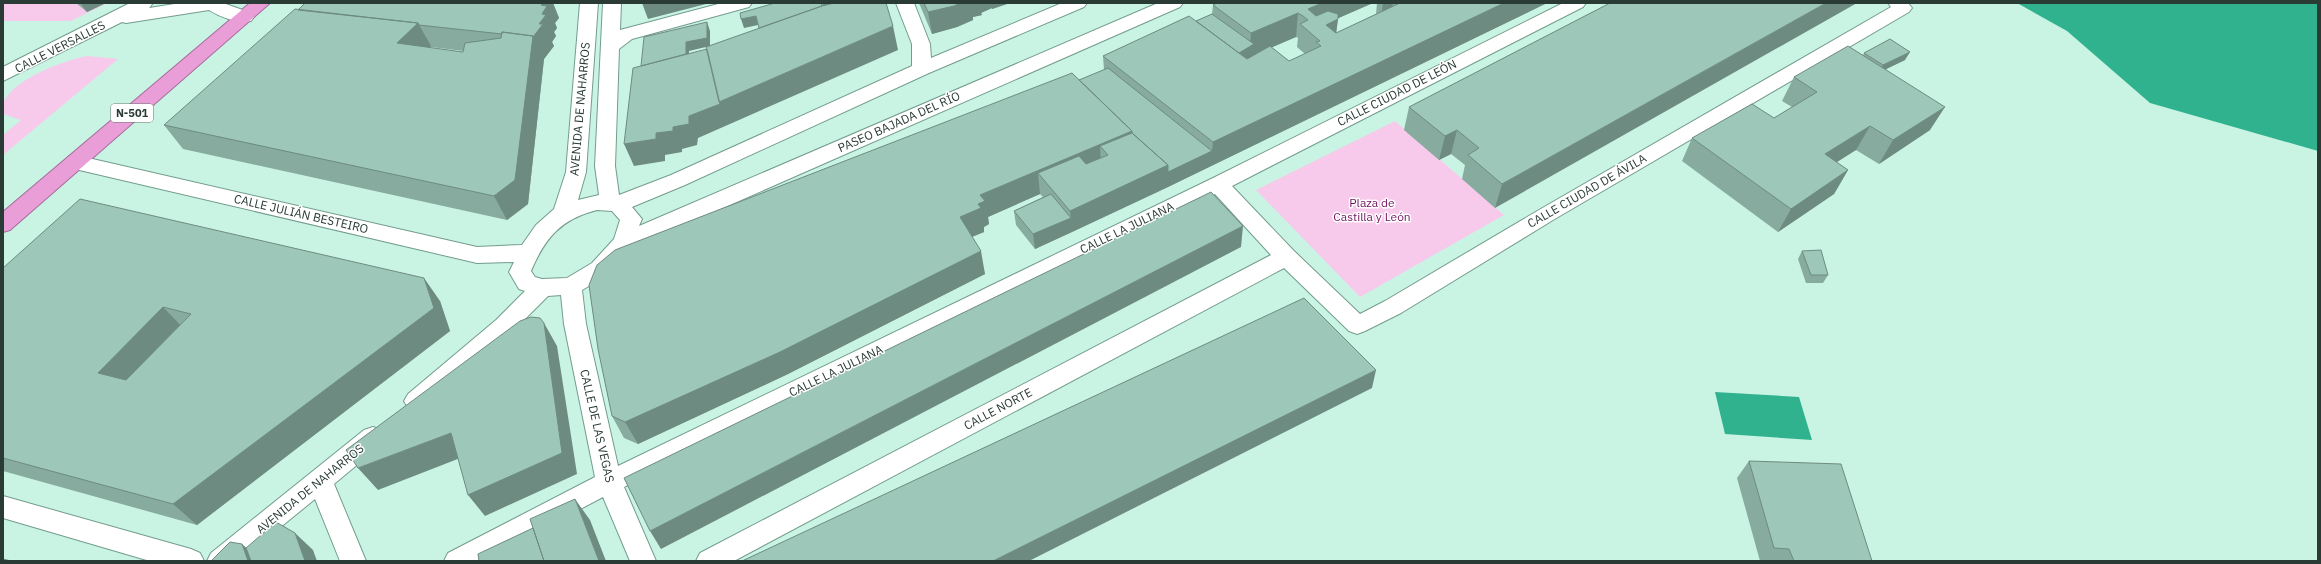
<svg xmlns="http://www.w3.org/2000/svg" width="2321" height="564" font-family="'IBM Plex Sans',sans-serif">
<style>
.green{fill:#f7caeb}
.water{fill:#31b28f}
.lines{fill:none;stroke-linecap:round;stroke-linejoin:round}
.minor-casing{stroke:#739c8d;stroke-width:2}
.trunk-casing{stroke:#a46c99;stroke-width:2}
.minor{fill:#fff;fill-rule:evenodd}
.trunk{fill:#ea9ed8;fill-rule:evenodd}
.wall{fill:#87ab9e;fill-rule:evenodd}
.shaded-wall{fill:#6e8b81}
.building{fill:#9dc7b8;stroke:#6e8b81;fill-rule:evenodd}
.labels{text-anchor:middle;stroke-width:3;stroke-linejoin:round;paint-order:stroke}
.shield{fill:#fff;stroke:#6a7672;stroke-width:1}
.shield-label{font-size:11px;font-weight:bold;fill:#2a3b35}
.street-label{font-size:12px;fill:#2a3b35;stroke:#fff}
.park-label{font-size:12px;fill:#701260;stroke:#fff}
</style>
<rect width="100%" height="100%" fill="#c9f4e4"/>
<path class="green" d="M 3,3 L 108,3 L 71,21 L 3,21 Z
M 87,56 L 118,59 L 3,155 L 3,135 L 21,120 L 3,114 C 3,110 2,105 4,101 C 15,79 64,60 87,56 Z
M 1395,121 L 1504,215 L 1360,297 L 1256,190 Z"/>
<path class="water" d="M 2017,3 L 2318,3 L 2318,151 L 2150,103 L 2067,31 Z
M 1715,392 L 1799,397 L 1812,440 L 1725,434 Z"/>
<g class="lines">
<defs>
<path id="minor" d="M 130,3 L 153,3 L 149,8 L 181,3 L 223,3 L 251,13 L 254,17 L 251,21 C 238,24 220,17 209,10 L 126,23 L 122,22 L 3,81 L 3,67 Z
M 580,3 L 598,3 L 586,172 L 578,200 L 599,195 L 595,166 L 603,3 L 621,3 L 620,30 L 722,3 L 752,3 L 749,7 L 632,39 L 619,49 L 615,166 L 619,195 L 671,175 L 912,66 L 912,44 L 896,3 L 914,3 L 930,44 L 931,58 L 1062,3 L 1087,3 L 1084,7 L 929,73 L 685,185 L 632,207 L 642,219 L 639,226 L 1158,3 L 1183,3 L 1180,7 L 632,248 L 608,275 L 582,290 L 586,324 L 618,466 L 1211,179 L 1563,3 L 1586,3 L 1583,7 L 1232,186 L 1294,251 L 1360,314 L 1385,301 L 1539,210 L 1891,7 L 1888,3 L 1908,3 L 1912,8 L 1909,12 L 1553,220 L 1401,313 L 1365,331 L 1357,334 L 1349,331 L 1284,268 L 734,561 L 696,561 L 700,553 L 1271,255 L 1215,194 L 624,487 L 656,561 L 630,561 L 603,497 L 482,561 L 444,561 L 448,553 L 595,477 L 564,324 L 561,295 L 548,296 L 512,332 L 424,408 L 416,411 L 408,408 L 404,401 L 408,394 L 496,320 L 525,291 L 519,289 L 509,272 L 514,262 L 477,263 L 75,169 L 68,167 L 65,162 L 68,157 L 75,155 L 477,247 L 522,245 L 536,225 L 554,209 L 566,172 ZM 597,210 L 612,211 L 620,220 L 614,239 L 592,263 L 567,278 L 542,279 L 535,277 L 531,271 C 545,238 561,219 597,210 Z
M 373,427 L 382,430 L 385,437 L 382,444 L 334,484 L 366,561 L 340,561 L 315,499 L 239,561 L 207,561 L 211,553 L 364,430 Z
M 3,496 L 191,549 L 200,553 L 204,561 L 150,561 L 3,518 Z"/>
<path id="trunk" d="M 250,3 L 270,3 L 10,230 L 3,232 L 3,212 Z"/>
</defs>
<use href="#minor" class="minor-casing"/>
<use href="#trunk" class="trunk-casing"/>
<use href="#minor" class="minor"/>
<use href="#trunk" class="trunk"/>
</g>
<path class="wall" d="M 76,3 L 106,3 L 87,12 Z
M 553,3 L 559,18 L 555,23 L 557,28 L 554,32 L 556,36 L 552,42 L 554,46 L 544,59 L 528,204 L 507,220 L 183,149 L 164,125 L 298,10 ZM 431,47 L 464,51 L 463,52 L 430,48 Z
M 919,3 L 1010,3 L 992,9 L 992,8 L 981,13 L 982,15 L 973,17 L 973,20 L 957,27 L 932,34 Z
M 1217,3 L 1373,3 L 1338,18 L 1336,33 L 1376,14 L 1377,3 L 1547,3 L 1168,187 L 1072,232 L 1035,249 L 1016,225 L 1014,211 L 1043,197 L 1040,194 L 988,217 L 989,224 L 984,227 L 984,232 L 972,237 L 985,274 L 788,374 L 638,444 L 624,438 L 612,416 L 1079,80 L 1104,70 L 1103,56 L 1196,21 L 1212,14 L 1213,5 ZM 1296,37 L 1298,38 L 1297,47 L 1305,54 L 1289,61 L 1271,47 Z
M 1610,3 L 1495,208 L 1462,179 L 1465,165 L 1451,154 L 1439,160 L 1404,130 L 1409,107 Z
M 1864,53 L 1905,60 L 1886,69 L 1930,130 L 1879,164 L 1856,150 L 1836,162 L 1848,170 L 1834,194 L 1778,232 L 1682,161 L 1692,138 L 1774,118 L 1792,107 L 1782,101 L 1794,77 L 1863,55 Z
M 1802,251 L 1828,275 L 1823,283 L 1806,283 L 1798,259 Z
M 3,268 L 440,301 L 450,331 L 197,525 L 3,471 Z
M 1749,461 L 1872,561 L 1760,561 L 1737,478 Z"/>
<path class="shaded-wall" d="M 83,3 L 106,3 L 87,12 L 81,4 Z
M 543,3 L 553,3 L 559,18 L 555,23 L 557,28 L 554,32 L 556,36 L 552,42 L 554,46 L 544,59 L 528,204 L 507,220 L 494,196 L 533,36 L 539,24 L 542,14 L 541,5 Z
M 642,3 L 710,3 L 648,19 Z
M 822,3 L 842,3 L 826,19 Z
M 960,3 L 991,3 L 992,8 L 981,13 L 982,15 L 973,17 L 973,20 L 957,27 L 932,34 L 928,12 Z
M 991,3 L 1010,3 L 992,9 Z
M 1322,3 L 1373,3 L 1309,31 L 1308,9 Z
M 1383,3 L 1393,3 L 1390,18 L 1381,19 Z
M 1504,3 L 1547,3 L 1168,187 L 1072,232 L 1035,249 L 1033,234 L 1071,218 L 1070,211 L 1168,165 L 1212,151 L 1213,142 Z
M 1826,3 L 1857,3 L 1495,208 L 1502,184 Z
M 1298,13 L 1296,37 L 1254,55 L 1230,71 L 1231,56 L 1250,46 L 1251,33 Z
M 756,16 L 758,25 L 744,28 L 741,19 Z
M 1338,19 L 1335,42 L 1326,25 Z
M 707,22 L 710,31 L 710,46 L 689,51 L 689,78 L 686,70 L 686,42 Z
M 418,23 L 431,46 L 411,67 L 397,43 Z
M 893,26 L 898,50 L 698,138 L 697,145 L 682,149 L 682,152 L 665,155 L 665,161 L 634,166 L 624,144 L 673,127 L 689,116 L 719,102 Z
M 1910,52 L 1905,60 L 1878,73 L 1883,65 Z
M 1945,107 L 1930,130 L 1879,164 L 1893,140 Z
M 1870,126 L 1856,150 L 1812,178 L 1825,154 Z
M 1457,130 L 1451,154 L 1439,160 L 1445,136 Z
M 1132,131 L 1132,154 L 1108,155 L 1100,146 L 1101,168 L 1038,173 L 1040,194 L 988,217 L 989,224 L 984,227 L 984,232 L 964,240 L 960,217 L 978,204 L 980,195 Z
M 1848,170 L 1834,194 L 1778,232 L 1791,209 Z
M 1243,226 L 1241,247 L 661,549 L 650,531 Z
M 981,251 L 985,274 L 788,374 L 638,444 L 625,422 Z
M 424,278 L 440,301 L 450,331 L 197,525 L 173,504 Z
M 163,307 L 185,330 L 122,395 L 98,373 Z
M 544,323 L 557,346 L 577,474 L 485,516 L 468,495 Z
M 1376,370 L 1372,388 L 1029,561 L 993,561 Z
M 451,433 L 468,455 L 378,490 L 358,468 Z
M 575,499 L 590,520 L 606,561 L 599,561 Z
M 295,533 L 313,550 L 317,561 L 305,561 Z
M 242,544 L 261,561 L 248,561 Z"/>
<path class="building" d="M 305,3 L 543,3 L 541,5 L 547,6 L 542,14 L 546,15 L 539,24 L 543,24 L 533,37 L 533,36 L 502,32 L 502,34 L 419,25 L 418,23 L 298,10 Z
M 775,3 L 821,3 L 822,6 L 759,28 L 756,16 L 741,19 L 740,13 Z
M 834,3 L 886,3 L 893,26 L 719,102 L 706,47 L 822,6 Z
M 924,3 L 960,3 L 954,6 L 928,12 Z
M 1217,3 L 1322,3 L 1308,9 L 1316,16 L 1328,11 L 1338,14 L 1338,19 L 1326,25 L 1336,33 L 1400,3 L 1504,3 L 1213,142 L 1103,56 L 1189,16 L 1247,59 L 1270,46 L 1289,61 L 1321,46 L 1316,42 L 1320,41 L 1300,24 L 1308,20 L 1303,16 L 1298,13 L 1251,33 L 1213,5 Z
M 1610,3 L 1826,3 L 1502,184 L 1468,155 L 1479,148 L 1457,130 L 1445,136 L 1409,107 Z
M 295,9 L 418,23 L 397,43 L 463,52 L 465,43 L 501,38 L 502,32 L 533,36 L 515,180 L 494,196 L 164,125 Z
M 1212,14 L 1254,44 L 1239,53 L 1196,21 Z
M 707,22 L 707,38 L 686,42 L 686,54 L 641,66 L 644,37 Z
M 1890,39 L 1910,52 L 1883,65 L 1864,53 Z
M 1848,46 L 1945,107 L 1893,140 L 1870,126 L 1825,154 L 1848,170 L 1791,209 L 1692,138 L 1752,104 L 1774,118 L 1817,92 L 1794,77 Z
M 707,49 L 720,104 L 689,116 L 689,124 L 673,127 L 673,131 L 656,133 L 656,139 L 624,144 L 633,68 Z
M 1108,68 L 1212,151 L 1168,172 L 1168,165 L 1132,133 L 1132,131 L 1079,80 Z
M 1072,73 L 1132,131 L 980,195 L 985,201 L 978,204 L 981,208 L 960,217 L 981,251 L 780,352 L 625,422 L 612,416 L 598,349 L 589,285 L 597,265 L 615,250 Z
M 1132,133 L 1168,165 L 1070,211 L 1038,173 L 1079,156 L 1086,164 L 1108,155 L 1100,146 Z
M 1211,192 L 1243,226 L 650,531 L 624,478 Z
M 1051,194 L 1071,218 L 1033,234 L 1014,211 Z
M 80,199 L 424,278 L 434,308 L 173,504 L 3,458 L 3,268 ZM 163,307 L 191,314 L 126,380 L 98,373 Z
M 1821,250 L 1828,275 L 1811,275 L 1802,251 Z
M 1304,298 L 1376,370 L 993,561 L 742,561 Z
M 531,317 L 540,318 L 544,323 L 562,453 L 468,495 L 451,433 L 358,468 L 346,450 L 520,321 Z
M 1749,461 L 1841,464 L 1872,561 L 1794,561 L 1789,549 L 1774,548 Z
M 575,499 L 599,561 L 544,561 L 530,519 Z
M 276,522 L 295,533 L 305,561 L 251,561 L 246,548 Z
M 533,528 L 544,561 L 479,561 L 478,554 Z
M 230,542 L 242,544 L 248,561 L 211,561 Z
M 3,559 L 11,561 L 3,561 Z"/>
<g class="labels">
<rect class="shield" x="111" y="104" width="42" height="18" rx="3"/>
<g class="shield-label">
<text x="132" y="117">N-501</text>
</g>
<g class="street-label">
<text transform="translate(60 47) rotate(-27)" y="4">CALLE VERSALLES</text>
<text transform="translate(1397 93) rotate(-27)" y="4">CALLE CIUDAD DE LEÓN</text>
<text transform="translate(580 109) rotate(-85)" y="4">AVENIDA DE NAHARROS</text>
<text transform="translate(899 122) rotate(-24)" y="4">PASEO BAJADA DEL RÍO</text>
<text transform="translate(1587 191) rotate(-30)" y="4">CALLE CIUDAD DE ÁVILA</text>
<text transform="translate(301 214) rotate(13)" y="4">CALLE JULIÁN BESTEIRO</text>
<text transform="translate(1127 228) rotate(-26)" y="4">CALLE LA JULIANA</text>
<text transform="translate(836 371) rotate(-26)" y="4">CALLE LA JULIANA</text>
<text transform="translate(998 409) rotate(-28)" y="4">CALLE NORTE</text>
<text transform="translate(597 426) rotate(77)" y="4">CALLE DE LAS VEGAS</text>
<text transform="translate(310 489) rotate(-39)" y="4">AVENIDA DE NAHARROS</text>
</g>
<g class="park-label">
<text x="1372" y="207">Plaza de<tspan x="1372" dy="14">Castilla y León</tspan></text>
</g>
</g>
<rect width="2321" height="564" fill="none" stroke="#2a3b35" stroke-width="8"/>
</svg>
